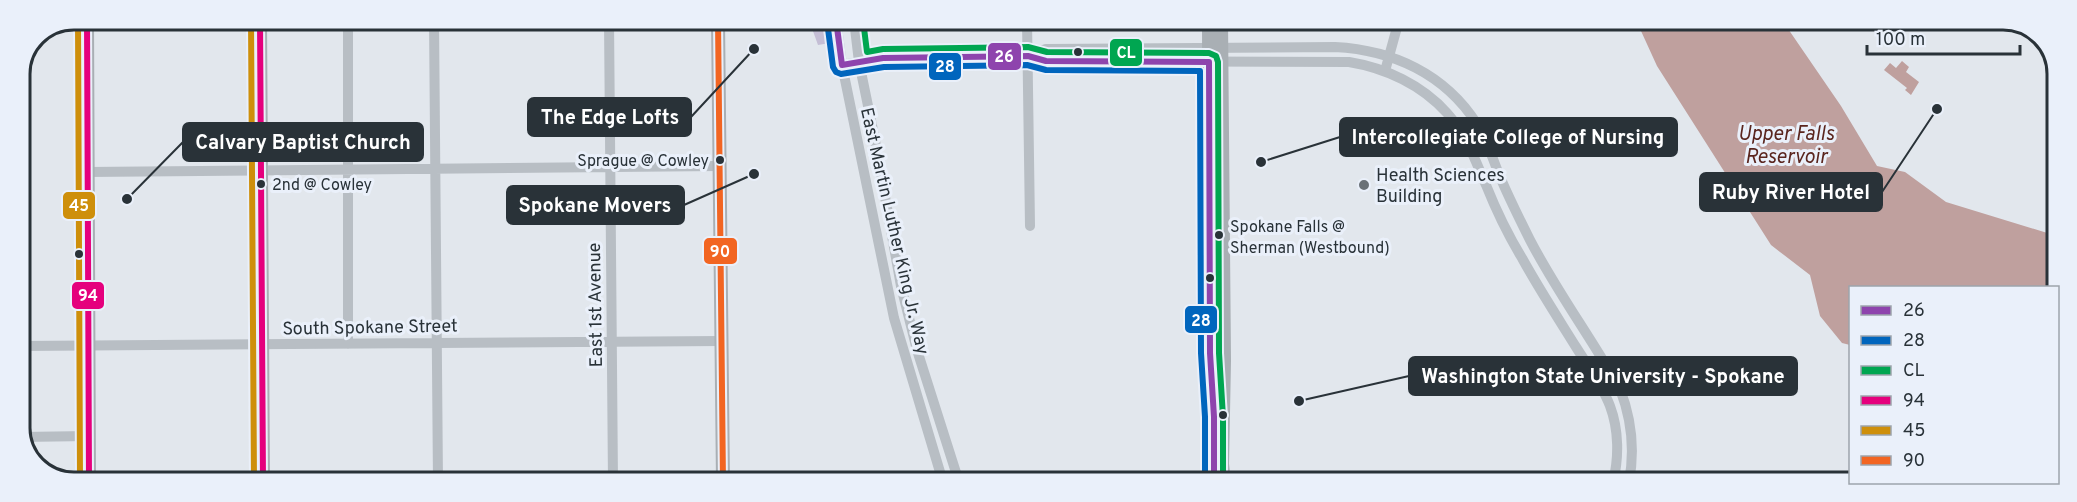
<svg xmlns="http://www.w3.org/2000/svg" width="2077" height="502" font-family="Overpass,sans-serif">
<style>
.green{fill:#c4bed5}
.water{fill:#bfa09e}
.lines{fill:none;stroke-linecap:round;stroke-linejoin:round}
.minor{stroke:#b8bec4;stroke-width:10}
.major{stroke:#a9afb4;stroke-width:14}
.bus-1-casing{stroke:#eaf0fa;stroke-width:10}
.bus-2-casing{stroke:#eaf0fa;stroke-width:10}
.bus-3-casing{stroke:#eaf0fa;stroke-width:10}
.bus-4-casing{stroke:#eaf0fa;stroke-width:10}
.bus-5-casing{stroke:#eaf0fa;stroke-width:10}
.bus-6-casing{stroke:#eaf0fa;stroke-width:10}
.bus-1{stroke:#8e44ad;stroke-width:6}
.bus-2{stroke:#0065bd;stroke-width:6}
.bus-3{stroke:#00a651;stroke-width:6}
.bus-4{stroke:#e5007d;stroke-width:6}
.bus-5{stroke:#ce8f0b;stroke-width:6}
.bus-6{stroke:#f26522;stroke-width:6}
.bus-dot{fill:#293238;stroke:#eaf0fa;stroke-width:2}
.poi-dot{fill:#6a7177;stroke:#eaf0fa;stroke-width:2}
.labels{text-anchor:middle;stroke-width:6;stroke-linejoin:round;paint-order:stroke}
.bus-label{font-size:16px;fill:#293238;stroke:#eaf0fa;text-anchor:start}
.poi-label{font-size:18px;fill:#293238;stroke:#eaf0fa;text-anchor:start}
.street-label{font-size:18px;fill:#293238;stroke:#eaf0fa}
.water-label{font-size:20px;font-style:italic;fill:#5a251e;stroke:#eaf0fa}
.rim{fill:none;stroke:#293238;stroke-width:3}
.leader{fill:none;stroke:#293238;stroke-width:2}
.callout-dot{fill:#293238;stroke:#eaf0fa;stroke-width:2}
.callout{fill:#293238;stroke:#293238;stroke-width:2}
.callout-label{font-size:20px;text-anchor:middle;font-weight:bold;fill:#fff}
.line-badge{stroke:#eaf0fa;stroke-width:2}
.badge-label{font-size:16px;text-anchor:middle;font-weight:bold;fill:#fff}
</style>
<rect width="100%" height="100%" fill="#e2e7ed"/>
<path class="green" d="M 809,20 L 827,20 L 830,43 L 818,45 Z"/>
<path class="water" d="M 1636,20 L 1782,20 L 1841,106 L 1877,166 L 1905,172 L 1946,202 L 2057,236 L 2057,287 L 1850,288 L 1850,345 L 1842,343 L 1820,316 L 1810,275 L 1771,245 L 1657,66 Z
M 1902,61 L 1909,67 L 1906,72 L 1919,82 L 1911,95 L 1905,90 L 1907,88 L 1884,70 L 1890,63 L 1896,68 Z"/>
<g class="lines">
<path class="minor" d="M 348,20 L 348,344
M 434,20 L 438,482
M 609,20 L 613,482
M 836,20 L 842,65 L 894,318 L 943,482
M 854,20 L 859,62 L 874,135 L 901,286 L 917,350 L 959,482
M 1027,20 L 1030,226
M 1028,56 L 1046,49 L 1335,47 C 1393,50 1445,74 1477,124 C 1488,141 1493,161 1501,179 C 1510,200 1520,220 1530,240 C 1557,292 1592,339 1620,389 C 1632,420 1635,450 1629,482
M 842,65 L 883,58 L 1028,56 L 1046,61 L 1349,62 C 1386,68 1422,85 1447,113 C 1466,134 1475,160 1486,185 C 1496,210 1508,235 1522,258 C 1539,289 1558,318 1576,347 C 1588,366 1602,385 1610,406 C 1619,430 1619,458 1613,482
M 1385,71 L 1399,20
M 87,172 L 719,166
M 20,346 L 721,341
M 21,437 L 89,436"/>
<path class="major" d="M 87,20 L 89,481
M 260,20 L 263,481
M 718,20 L 723,482
M 1209,20 L 1210,353 L 1214,420
M 1221,20 L 1224,361 L 1222,464 L 1224,482
M 1214,482 L 1214,457"/>
<defs>
<path id="bus-1" d="M 836,20 L 842,65 L 883,58 L 1028,56 L 1046,61 L 1209,62 L 1210,353 L 1214,417 L 1214,482"/>
<path id="bus-2" d="M 827,21 L 833,67 L 836,72 L 841,74 L 884,67 L 1027,65 L 1046,70 L 1200,71 L 1201,353 L 1205,417 L 1205,482"/>
<path id="bus-3" d="M 863,20 L 867,52 L 883,49 L 1028,47 L 1047,52 L 1209,53 L 1216,56 L 1218,62 L 1219,353 L 1223,417 L 1223,482"/>
<path id="bus-4" d="M 87,20 L 89,481
M 260,20 L 263,481"/>
<path id="bus-5" d="M 78,20 L 80,481
M 251,20 L 254,481"/>
<path id="bus-6" d="M 718,20 L 723,482"/>
</defs>
<use href="#bus-1" class="bus-1-casing"/>
<use href="#bus-2" class="bus-2-casing"/>
<use href="#bus-3" class="bus-3-casing"/>
<use href="#bus-4" class="bus-4-casing"/>
<use href="#bus-5" class="bus-5-casing"/>
<use href="#bus-6" class="bus-6-casing"/>
<use href="#bus-1" class="bus-1"/>
<use href="#bus-2" class="bus-2"/>
<use href="#bus-3" class="bus-3"/>
<use href="#bus-4" class="bus-4"/>
<use href="#bus-5" class="bus-5"/>
<use href="#bus-6" class="bus-6"/>
</g>
<g class="bus-dot">
<circle cx="1078" cy="52" r="5"/>
<circle cx="720" cy="160" r="5"/>
<circle cx="261" cy="184" r="5"/>
<circle cx="1219" cy="235" r="5"/>
<circle cx="79" cy="254" r="5"/>
<circle cx="1210" cy="278" r="5"/>
<circle cx="1223" cy="415" r="5"/>
</g>
<circle class="poi-dot" cx="1364" cy="185" r="6"/>
<g class="labels">
<g class="bus-label">
<text x="709" y="166" text-anchor="end">Sprague @ Cowley</text>
<text x="272" y="190">2nd @ Cowley</text>
<text x="1230" y="232">Spokane Falls @<tspan x="1230" dy="21">Sherman (Westbound)</tspan></text>
</g>
<g class="poi-label">
<text x="1376" y="181">Health Sciences<tspan x="1376" dy="21">Building</tspan></text>
</g>
<g class="street-label">
<text transform="translate(895 231) rotate(77)" y="6">East Martin Luther King Jr. Way</text>
<text transform="translate(595 305) rotate(-91)" y="6">East 1st Avenue</text>
<text transform="translate(370 327) rotate(-1)" y="6">South Spokane Street</text>
</g>
<g class="water-label">
<text x="1786" y="140">Upper Falls<tspan x="1786" dy="23">Reservoir</tspan></text>
</g>
</g>
<path d="M0 0H2077V502H0ZM74 30H2003A44 44 0 0 1 2047 74V428A44 44 0 0 1 2003 472H74A44 44 0 0 1 30 428V74A44 44 0 0 1 74 30Z" fill="#eaf0fa" fill-rule="evenodd"/>
<path class="rim" d="M74 30H2003A44 44 0 0 1 2047 74V428A44 44 0 0 1 2003 472H74A44 44 0 0 1 30 428V74A44 44 0 0 1 74 30Z"/>
<path class="leader" d="M754 49L691 117M1261 162L1340 137M127 199L183 142M1937 109L1882 192M754 174L684 205M1299 401L1409 376"/>
<g class="callout-dot">
<circle cx="754" cy="49" r="6"/>
<circle cx="1261" cy="162" r="6"/>
<circle cx="127" cy="199" r="6"/>
<circle cx="1937" cy="109" r="6"/>
<circle cx="754" cy="174" r="6"/>
<circle cx="1299" cy="401" r="6"/>
</g>
<g class="callout">
<rect x="528" y="98" width="163" height="38" rx="6"/>
<rect x="1340" y="118" width="337" height="38" rx="6"/>
<rect x="183" y="123" width="240" height="38" rx="6"/>
<rect x="1700" y="173" width="182" height="38" rx="6"/>
<rect x="507" y="186" width="177" height="38" rx="6"/>
<rect x="1409" y="357" width="388" height="38" rx="6"/>
</g>
<g class="callout-label">
<text x="610" y="124">The Edge Lofts</text>
<text x="1508" y="144">Intercollegiate College of Nursing</text>
<text x="303" y="149">Calvary Baptist Church</text>
<text x="1791" y="199">Ruby River Hotel</text>
<text x="595" y="212">Spokane Movers</text>
<text x="1603" y="383">Washington State University - Spokane</text>
</g>
<g class="line-badge">
<rect x="1109" y="38" width="34" height="29" rx="6" fill="#00a651"/>
<rect x="987" y="42" width="35" height="29" rx="6" fill="#8e44ad"/>
<rect x="928" y="52" width="34" height="29" rx="6" fill="#0065bd"/>
<rect x="62" y="191" width="34" height="29" rx="6" fill="#ce8f0b"/>
<rect x="703" y="237" width="35" height="28" rx="6" fill="#f26522"/>
<rect x="71" y="281" width="34" height="29" rx="6" fill="#e5007d"/>
<rect x="1184" y="305" width="34" height="29" rx="6" fill="#0065bd"/>
</g>
<g class="badge-label">
<text x="1126" y="58">CL</text>
<text x="1004" y="62">26</text>
<text x="945" y="72">28</text>
<text x="79" y="211">45</text>
<text x="720" y="257">90</text>
<text x="88" y="301">94</text>
<text x="1201" y="326">28</text>
</g>
<rect x="1849" y="286" width="210" height="198" fill="#eaf0fa" stroke="#9da4ac" stroke-width="1.5"/>
<rect x="1861" y="306" width="30" height="9" fill="#8e44ad" stroke="#9da4ac" stroke-width="1.5"/>
<text x="1903" y="316" font-size="18" fill="#293238">26</text>
<rect x="1861" y="336" width="30" height="9" fill="#0065bd" stroke="#9da4ac" stroke-width="1.5"/>
<text x="1903" y="346" font-size="18" fill="#293238">28</text>
<rect x="1861" y="366" width="30" height="9" fill="#00a651" stroke="#9da4ac" stroke-width="1.5"/>
<text x="1903" y="376" font-size="18" fill="#293238">CL</text>
<rect x="1861" y="396" width="30" height="9" fill="#e5007d" stroke="#9da4ac" stroke-width="1.5"/>
<text x="1903" y="406" font-size="18" fill="#293238">94</text>
<rect x="1861" y="426" width="30" height="9" fill="#ce8f0b" stroke="#9da4ac" stroke-width="1.5"/>
<text x="1903" y="436" font-size="18" fill="#293238">45</text>
<rect x="1861" y="456" width="30" height="9" fill="#f26522" stroke="#9da4ac" stroke-width="1.5"/>
<text x="1903" y="466" font-size="18" fill="#293238">90</text>
<path d="M1867 45v9h153v-9" fill="none" stroke="#293238" stroke-width="3"/>
<text x="1876" y="45" font-size="18" fill="#293238" stroke="#eaf0fa" stroke-width="4.5" paint-order="stroke">100 m</text>
</svg>
